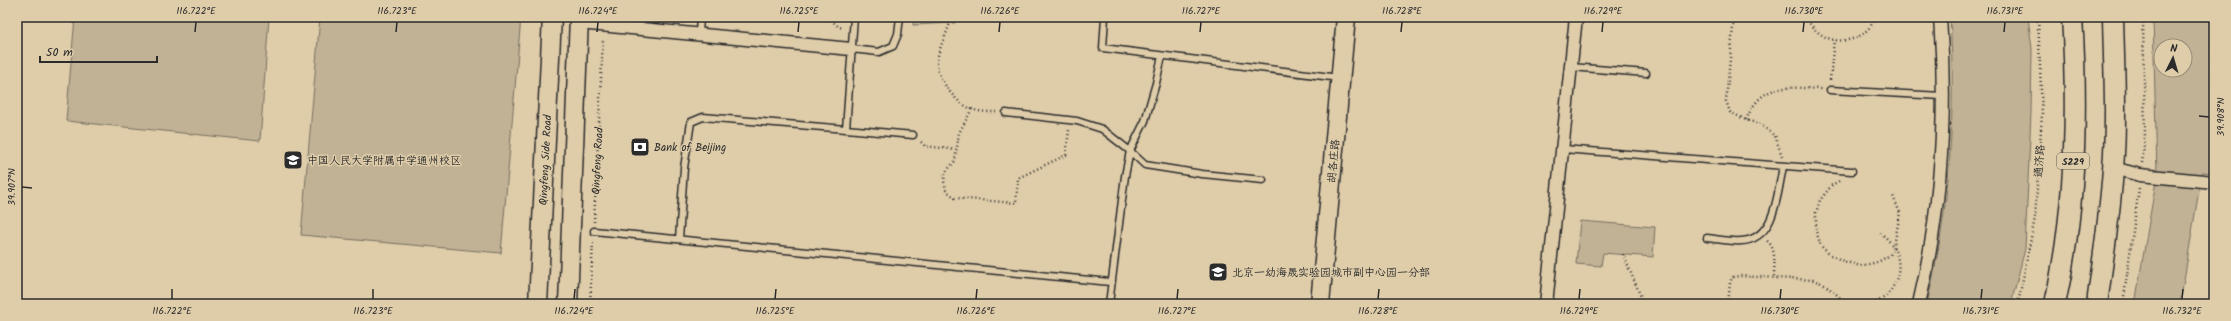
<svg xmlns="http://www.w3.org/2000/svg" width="2231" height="321" font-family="Kalam,'LXGW WenKai TC',sans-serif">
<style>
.green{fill:#c1b295;stroke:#766e60;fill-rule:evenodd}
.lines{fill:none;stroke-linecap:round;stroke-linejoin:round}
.lane-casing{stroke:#2b2b2b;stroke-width:9}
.street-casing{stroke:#2b2b2b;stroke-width:15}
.secondary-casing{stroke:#2b2b2b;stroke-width:21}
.primary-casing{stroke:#2b2b2b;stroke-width:23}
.path{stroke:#2b2b2b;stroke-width:2.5;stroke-dasharray:1 3;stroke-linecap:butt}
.lane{stroke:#dfcdaa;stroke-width:6}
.street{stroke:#dfcdaa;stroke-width:12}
.secondary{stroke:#dfcdaa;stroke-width:18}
.primary{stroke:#dfcdaa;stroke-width:20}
.ticks{fill:none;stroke:#2b2b2b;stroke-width:1.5}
.labels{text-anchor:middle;stroke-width:3;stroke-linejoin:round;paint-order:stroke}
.shield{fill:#dfcdaa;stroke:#615c51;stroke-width:1}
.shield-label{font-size:10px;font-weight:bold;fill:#2b2b2b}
.poi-label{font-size:11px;fill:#2b2b2b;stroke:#dfcdaa;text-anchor:start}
.street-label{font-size:11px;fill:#2b2b2b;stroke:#dfcdaa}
.neatline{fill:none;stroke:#2b2b2b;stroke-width:1.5}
.ticks-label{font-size:10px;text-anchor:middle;fill:#2b2b2b}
</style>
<rect width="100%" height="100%" fill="#dfcdaa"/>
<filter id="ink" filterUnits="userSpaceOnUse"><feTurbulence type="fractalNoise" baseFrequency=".025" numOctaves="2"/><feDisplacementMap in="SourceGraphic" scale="8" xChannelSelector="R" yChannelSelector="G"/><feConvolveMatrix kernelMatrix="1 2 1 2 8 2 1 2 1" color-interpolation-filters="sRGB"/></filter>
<g filter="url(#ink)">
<path class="green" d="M 75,17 L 269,17 L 260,141 L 66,121 Z
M 320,17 L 521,17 L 501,253 L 301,235 Z
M 913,17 L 956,17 L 955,23 L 913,25 Z
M 1950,17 L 2028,17 L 2032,49 L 2031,113 L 2025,249 L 2011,304 L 1927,304 C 1950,208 1956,115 1950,17 Z
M 2153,17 L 2210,17 L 2214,173 L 2202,172 L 2180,304 L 2135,304 L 2157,175 ZM 2161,46 L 2185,46 L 2185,70 L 2161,70 Z
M 1580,221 L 1655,227 L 1653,257 L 1603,253 L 1601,266 L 1576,264 Z"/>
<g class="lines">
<defs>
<path id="lane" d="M 1105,17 L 1103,48 L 1339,78
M 699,33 L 700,17
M 851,49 L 879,52 L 893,46 L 898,34 L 900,17
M 1571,67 L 1646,73
M 1830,90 L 1942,96
M 1006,113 L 1077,121 L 1102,129 L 1130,151 L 1145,165 L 1202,174 L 1263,180
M 846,129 L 913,135
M 1563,149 L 1852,171
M 594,231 L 1110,282
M 1707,238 C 1718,239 1730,242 1741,241 C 1776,240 1777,193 1783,167
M 679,239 L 684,168 L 691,122 L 703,117 L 846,129 L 854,17
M 1109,304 L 1125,176 L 1130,151 L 1145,121 L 1156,83 L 1162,56"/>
<path id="street" d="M 579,23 L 851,49
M 2113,168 L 2140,175 L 2214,182
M 1546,304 L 1576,17
M 1919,304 C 1941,211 1947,112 1940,17"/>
<path id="secondary" d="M 538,304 L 552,17
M 568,304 L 579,17
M 1320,304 L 1346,17"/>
<path id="primary" d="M 2055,304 C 2076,210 2078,112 2072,17
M 2097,304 C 2103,259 2110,214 2113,169 C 2117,118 2114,67 2113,17"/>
</defs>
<use href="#lane" class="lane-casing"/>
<use href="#street" class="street-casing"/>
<use href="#secondary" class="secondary-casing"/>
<use href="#primary" class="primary-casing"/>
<path class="path" d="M 828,17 L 839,27 L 844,28
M 951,17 C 949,32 939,45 937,61 C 936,78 956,104 972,109 C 979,112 989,112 996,112
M 1734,17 L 1726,101 L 1730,112 L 1746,120 L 1760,124 L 1775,136 L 1782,156
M 1805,17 C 1810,24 1815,31 1822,35 C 1841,47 1868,39 1875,17
M 17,61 L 19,17
M 1830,80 L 1834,40
M 972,109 L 959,133 L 955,161 L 945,173 L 944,181 L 946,190 L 955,198 L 1016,203 L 1018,178 L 1066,155 L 1069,130
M 1746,120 C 1762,82 1785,87 1821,89
M 921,142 L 925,146 L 958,150
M 2142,163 L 2145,138 L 2143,17
M 1839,181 L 1832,185 L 1820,200 L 1816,213 L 1816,231 L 1821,246 L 1829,254 L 1843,261 L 1860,266 L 1878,262 L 1890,255 L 1894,246 L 1900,213 L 1893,196
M 594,222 L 603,39
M 1767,241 C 1777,248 1774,267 1774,278
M 1623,254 L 1644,304
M 590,304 L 593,241
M 1728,304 L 1730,283 L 1732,277 L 1740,276 L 1813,280 L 1824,284 L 1848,304
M 1872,304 C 1876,302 1883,299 1886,296 C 1905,276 1902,248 1880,233
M 2018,304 L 2035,218 L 2042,114 L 2038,17
M 2123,304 L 2139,188"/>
<use href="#lane" class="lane"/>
<use href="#street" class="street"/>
<use href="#secondary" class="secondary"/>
<use href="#primary" class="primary"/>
</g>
</g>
<path class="ticks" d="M 195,32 L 196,22M 396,32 L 397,22M 597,32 L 598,22M 798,32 L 799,22M 999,32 L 1000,22M 1200,32 L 1201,22M 1401,32 L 1402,22M 1602,32 L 1603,22M 1803,32 L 1804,22M 2004,32 L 2005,22M 2199,116 L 2209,117M 22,187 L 32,188M 172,299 L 172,289M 373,299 L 373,289M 574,299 L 575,289M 775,299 L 776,289M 976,299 L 977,289M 1177,299 L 1178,289M 1378,299 L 1379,289M 1579,299 L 1580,289M 1780,299 L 1781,289M 1981,299 L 1982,289M 2182,299 L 2183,289"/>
<defs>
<symbol id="bank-square" viewBox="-11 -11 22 22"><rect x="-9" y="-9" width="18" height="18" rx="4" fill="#2b2b2b" stroke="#dfcdaa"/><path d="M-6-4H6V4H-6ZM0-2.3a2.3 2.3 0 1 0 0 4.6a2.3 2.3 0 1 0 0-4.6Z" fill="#fff"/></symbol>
<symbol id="school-square" viewBox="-11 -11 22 22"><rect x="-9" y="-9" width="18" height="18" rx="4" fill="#2b2b2b" stroke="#dfcdaa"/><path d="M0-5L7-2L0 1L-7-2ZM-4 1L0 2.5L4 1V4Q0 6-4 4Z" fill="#fff"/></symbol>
</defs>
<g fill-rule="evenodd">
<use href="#bank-square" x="629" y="136" width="22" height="22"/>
<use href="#school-square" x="282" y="149" width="22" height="22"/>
<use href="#school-square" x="1207" y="261" width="22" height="22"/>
</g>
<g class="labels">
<rect class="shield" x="2057" y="153" width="32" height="16" rx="3"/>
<g class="shield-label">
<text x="2073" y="165">S229</text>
</g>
<g class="poi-label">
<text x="654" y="151">Bank of Beijing</text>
<text x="307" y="164">中国人民大学附属中学通州校区</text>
<text x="1232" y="276">北京一幼海晟实验园城市副中心园一分部</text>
</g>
<g class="street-label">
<text transform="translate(545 160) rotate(-87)" y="4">Qingfeng Side Road</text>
<text transform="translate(597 161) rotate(-87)" y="4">Qingfeng Road</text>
<text transform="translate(1333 161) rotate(-85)" y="4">胡各庄路</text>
<text transform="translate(2039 161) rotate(-86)" y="4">通济路</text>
</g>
</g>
<rect width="2231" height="321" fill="none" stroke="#dfcdaa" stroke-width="44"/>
<g transform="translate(2173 58) rotate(5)"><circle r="19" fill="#dfcdaa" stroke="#978c77"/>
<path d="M0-3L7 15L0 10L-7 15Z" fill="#2b2b2b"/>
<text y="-6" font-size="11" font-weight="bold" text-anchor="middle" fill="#2b2b2b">N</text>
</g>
<path d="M40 56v6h117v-6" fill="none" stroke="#2b2b2b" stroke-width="2"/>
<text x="46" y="56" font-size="12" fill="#2b2b2b" stroke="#dfcdaa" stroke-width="3" paint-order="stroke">50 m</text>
<rect x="22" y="22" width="2187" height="277" class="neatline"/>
<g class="ticks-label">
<text x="196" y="14">116.722°E</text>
<text x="397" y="14">116.723°E</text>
<text x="598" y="14">116.724°E</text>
<text x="799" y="14">116.725°E</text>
<text x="1000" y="14">116.726°E</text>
<text x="1201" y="14">116.727°E</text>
<text x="1402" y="14">116.728°E</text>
<text x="1603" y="14">116.729°E</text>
<text x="1804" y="14">116.730°E</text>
<text x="2005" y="14">116.731°E</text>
<text transform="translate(2220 117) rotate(-90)" y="4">39.908°N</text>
<text transform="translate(11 187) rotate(-90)" y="4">39.907°N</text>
<text x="172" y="314">116.722°E</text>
<text x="373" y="314">116.723°E</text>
<text x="574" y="314">116.724°E</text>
<text x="775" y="314">116.725°E</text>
<text x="976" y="314">116.726°E</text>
<text x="1177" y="314">116.727°E</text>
<text x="1378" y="314">116.728°E</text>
<text x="1579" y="314">116.729°E</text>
<text x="1780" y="314">116.730°E</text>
<text x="1981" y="314">116.731°E</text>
<text x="2182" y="314">116.732°E</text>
</g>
</svg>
